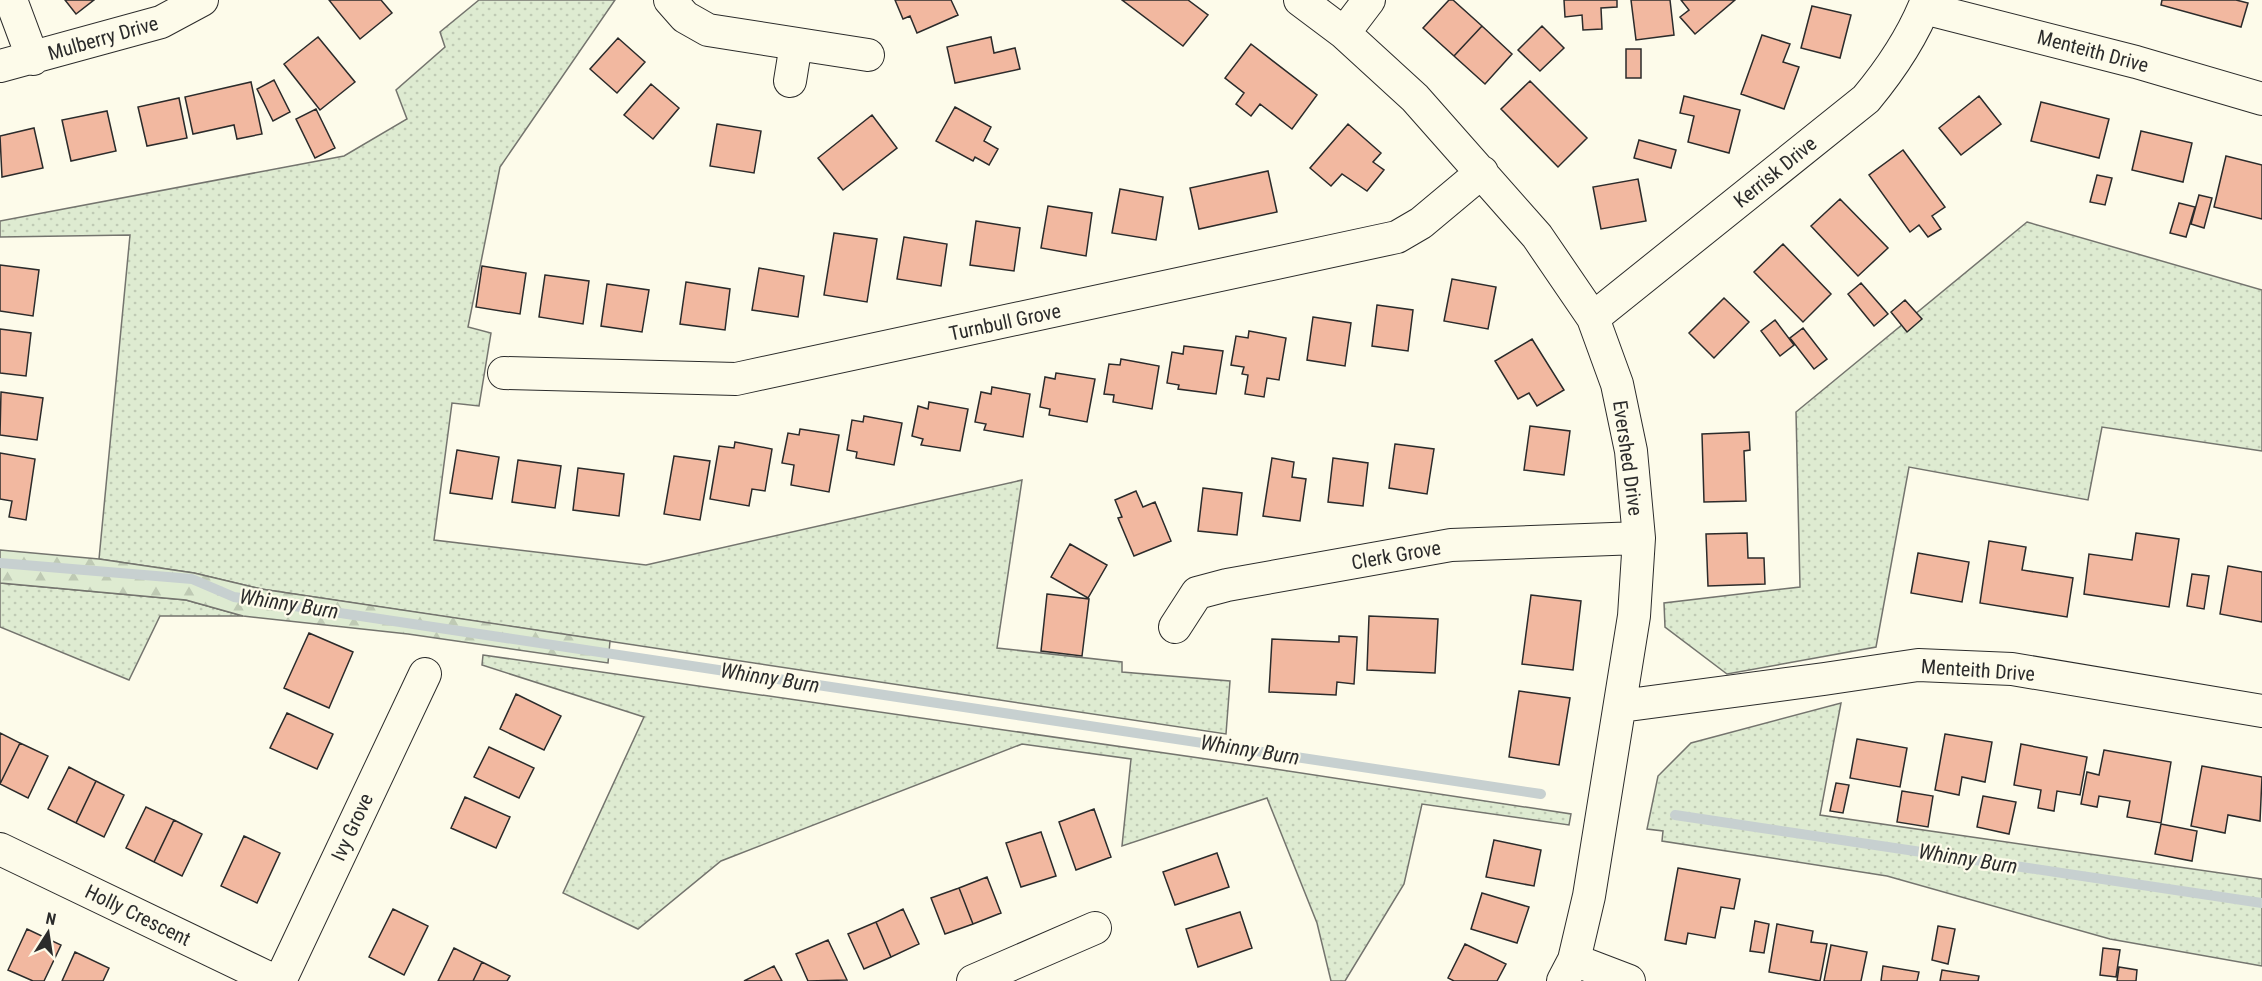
<svg xmlns="http://www.w3.org/2000/svg" width="2262" height="981" font-family="'Roboto Condensed',sans-serif">
<style>
.grass{fill:url(#grass-dots);stroke:#74746e;stroke-width:1.5}
.forest{fill:url(#forest-firs);stroke:#74746e;stroke-width:1.5}
.lines{fill:none;stroke-linecap:round;stroke-linejoin:round}
.stream{stroke:#c7d0d0;stroke-width:10}
.building{fill:#f2b8a0;stroke:#2b2b2b;stroke-width:1.5}
.minor-casing{stroke:#2b2b2b;stroke-width:34}
.minor{stroke:#fdfbea;stroke-width:32}
.labels{text-anchor:middle;stroke-width:4.5;stroke-linejoin:round;paint-order:stroke}
.street-label{font-size:20px;fill:#2b2b2b;stroke:#fdfbea}
.water-label{font-size:21px;font-style:italic;fill:#2b2b2b;stroke:#fdfbea}
</style>
<defs>
<pattern id="grass-dots" width="8" height="8" patternUnits="userSpaceOnUse" patternTransform="scale(1.5)"><rect width="8" height="8" fill="#deebd1"/><path d="M2 2h.1M6 6h.1" fill="none" stroke="#bfcab4" stroke-width="1.8" stroke-linecap="round"/></pattern>
<pattern id="forest-firs" width="22" height="20" patternUnits="userSpaceOnUse" patternTransform="scale(1.5)"><rect width="22" height="20" fill="#deebd1"/><path d="M5 1l3.5 6h-7zM16 11l3.5 6h-7z" fill="#bfcab4"/></pattern>
</defs>
<rect width="100%" height="100%" fill="#fdfbea"/>
<path class="grass" d="M 479,0 L 615,0 L 500,167 L 468,327 L 491,333 L 479,406 L 452,403 L 434,540 L 646,565 L 1022,480 L 997,648 L 1122,662 L 1122,672 L 1230,681 L 1226,734 L 261,589 L 194,573 L 99,559 L 130,235 L 0,237 L 0,221 L 344,156 L 407,119 L 396,90 L 445,47 L 440,32 Z
M 2027,222 L 2262,290 L 2262,451 L 2102,427 L 2088,500 L 1909,467 L 1876,647 L 1727,674 L 1665,627 L 1664,603 L 1800,587 L 1796,412 Z
M 0,583 L 186,600 L 243,616 L 160,616 L 129,680 L 0,627 Z
M 483,655 L 1269,768 L 1571,814 L 1569,825 L 1422,804 L 1404,884 L 1345,981 L 1331,981 L 1317,923 L 1267,798 L 1122,846 L 1131,759 L 1022,744 L 721,861 L 638,929 L 563,893 L 644,717 L 482,665 Z
M 1841,703 L 1820,815 L 2262,879 L 2262,966 L 2110,939 L 1887,876 L 1662,841 L 1663,831 L 1647,829 L 1658,776 L 1691,743 Z"/>
<path class="forest" d="M 0,550 L 99,559 L 194,573 L 261,589 L 610,641 L 608,663 L 408,634 L 243,616 L 186,600 L 0,583 Z"/>
<g class="lines">
<path class="stream" d="M 0,563 L 192,579 L 234,597 L 1541,794
M 1675,815 L 2262,903"/>
</g>
<path class="building" d="M 65,0 L 94,0 L 76,14 Z
M 329,0 L 381,0 L 392,13 L 360,39 Z
M 895,0 L 951,0 L 958,15 L 917,33 L 910,16 L 903,19 Z
M 1122,0 L 1188,0 L 1208,15 L 1183,46 Z
M 1449,0 L 1453,0 L 1482,26 L 1454,56 L 1423,28 Z
M 1564,0 L 1617,0 L 1617,7 L 1601,8 L 1602,29 L 1583,30 L 1582,15 L 1565,17 Z
M 1631,0 L 1670,0 L 1674,35 L 1636,40 Z
M 1681,0 L 1735,0 L 1695,34 L 1680,17 L 1689,10 Z
M 2162,0 L 2236,0 L 2248,3 L 2241,27 L 2161,5 Z
M 1812,6 L 1851,15 L 1840,58 L 1801,48 Z
M 1482,26 L 1512,54 L 1485,84 L 1454,56 Z
M 1542,26 L 1564,48 L 1540,71 L 1518,50 Z
M 1762,35 L 1790,44 L 1783,62 L 1799,67 L 1784,109 L 1741,94 Z
M 318,37 L 355,82 L 320,110 L 284,64 Z
M 991,37 L 994,53 L 1015,48 L 1020,69 L 955,83 L 947,47 Z
M 618,38 L 645,62 L 617,93 L 590,69 Z
M 1251,44 L 1317,95 L 1292,129 L 1260,104 L 1251,116 L 1236,104 L 1244,93 L 1225,78 Z
M 1626,49 L 1641,49 L 1641,78 L 1626,78 Z
M 274,80 L 290,112 L 273,121 L 257,89 Z
M 1530,81 L 1587,138 L 1558,167 L 1501,109 Z
M 251,82 L 262,134 L 237,139 L 234,125 L 193,134 L 185,97 Z
M 651,84 L 679,108 L 653,139 L 624,115 Z
M 1684,96 L 1740,110 L 1729,153 L 1688,142 L 1694,116 L 1680,113 Z
M 1979,96 L 2001,124 L 1961,155 L 1939,128 Z
M 179,98 L 187,138 L 147,146 L 138,107 Z
M 2041,102 L 2109,119 L 2099,158 L 2031,141 Z
M 955,107 L 991,127 L 984,141 L 998,149 L 989,165 L 975,157 L 973,161 L 936,141 Z
M 316,109 L 335,148 L 315,158 L 296,119 Z
M 107,111 L 116,151 L 71,161 L 62,120 Z
M 872,115 L 897,148 L 843,190 L 818,158 Z
M 717,124 L 761,131 L 754,173 L 710,166 Z
M 1348,124 L 1381,153 L 1373,162 L 1384,170 L 1367,191 L 1342,174 L 1331,186 L 1310,168 Z
M 34,128 L 43,168 L 2,177 L 0,136 Z
M 2141,131 L 2192,143 L 2183,182 L 2132,170 Z
M 1639,140 L 1676,150 L 1671,168 L 1634,158 Z
M 1903,150 L 1945,207 L 1932,216 L 1941,229 L 1928,237 L 1919,225 L 1910,232 L 1869,175 Z
M 2226,156 L 2262,165 L 2262,219 L 2214,207 Z
M 1268,171 L 1277,212 L 1199,229 L 1190,188 Z
M 2097,175 L 2112,178 L 2105,205 L 2090,202 Z
M 1638,179 L 1646,221 L 1601,229 L 1593,187 Z
M 1120,189 L 1163,197 L 1156,240 L 1112,233 Z
M 2199,195 L 2212,198 L 2204,228 L 2191,224 Z
M 1840,199 L 1888,248 L 1858,276 L 1811,226 Z
M 2179,203 L 2195,207 L 2186,237 L 2170,233 Z
M 1048,206 L 1092,213 L 1086,256 L 1041,248 Z
M 976,221 L 1020,228 L 1014,271 L 970,265 Z
M 834,233 L 877,239 L 867,302 L 824,295 Z
M 904,237 L 947,244 L 941,286 L 897,279 Z
M 1783,244 L 1831,294 L 1803,322 L 1754,272 Z
M 0,265 L 39,270 L 33,316 L 0,311 Z
M 482,266 L 526,273 L 520,314 L 476,307 Z
M 759,268 L 804,276 L 798,317 L 752,310 Z
M 545,275 L 589,281 L 583,324 L 539,317 Z
M 1452,279 L 1496,287 L 1488,329 L 1444,321 Z
M 686,282 L 730,289 L 725,330 L 680,324 Z
M 1861,283 L 1888,314 L 1874,326 L 1848,294 Z
M 607,284 L 649,290 L 642,332 L 601,326 Z
M 1724,298 L 1749,322 L 1714,358 L 1689,333 Z
M 1905,300 L 1922,319 L 1907,332 L 1891,312 Z
M 1377,305 L 1413,310 L 1408,351 L 1372,346 Z
M 1313,317 L 1351,323 L 1345,366 L 1307,360 Z
M 1775,320 L 1794,345 L 1780,356 L 1761,331 Z
M 1803,328 L 1827,359 L 1814,369 L 1790,338 Z
M 0,329 L 31,333 L 26,376 L 0,373 Z
M 1249,331 L 1286,338 L 1279,380 L 1267,378 L 1264,397 L 1245,394 L 1248,375 L 1242,374 L 1244,367 L 1231,365 L 1236,336 L 1248,338 Z
M 1532,339 L 1564,390 L 1537,406 L 1529,393 L 1518,399 L 1495,361 Z
M 1184,346 L 1223,351 L 1216,394 L 1178,389 L 1179,385 L 1167,383 L 1172,352 L 1183,354 Z
M 1121,359 L 1159,366 L 1152,409 L 1113,402 L 1114,395 L 1104,394 L 1109,364 L 1120,365 Z
M 1056,373 L 1095,379 L 1087,422 L 1049,415 L 1050,409 L 1040,407 L 1045,377 L 1055,379 Z
M 992,387 L 1030,394 L 1023,437 L 984,430 L 986,424 L 975,422 L 981,392 L 991,394 Z
M 1,392 L 43,398 L 37,440 L 0,435 Z
M 929,402 L 968,409 L 960,451 L 921,445 L 923,439 L 912,436 L 918,406 L 928,409 Z
M 864,416 L 902,423 L 894,465 L 856,458 L 857,452 L 847,450 L 852,420 L 863,422 Z
M 1530,426 L 1570,431 L 1564,475 L 1524,470 Z
M 800,429 L 839,435 L 829,492 L 791,485 L 794,465 L 782,463 L 788,433 L 799,435 Z
M 1749,432 L 1750,450 L 1744,451 L 1746,501 L 1704,502 L 1702,434 Z
M 735,442 L 772,449 L 765,491 L 752,489 L 749,506 L 710,499 L 719,446 L 734,448 Z
M 1395,444 L 1434,449 L 1427,494 L 1389,488 Z
M 457,450 L 499,457 L 492,499 L 450,493 Z
M 0,453 L 35,459 L 26,520 L 9,517 L 12,501 L 0,499 Z
M 674,456 L 710,461 L 700,520 L 664,514 Z
M 1272,458 L 1294,462 L 1292,477 L 1306,479 L 1300,521 L 1263,516 Z
M 1333,458 L 1368,463 L 1363,506 L 1328,502 Z
M 518,460 L 561,466 L 555,508 L 512,502 Z
M 578,468 L 624,474 L 619,516 L 573,510 Z
M 1203,488 L 1242,493 L 1237,535 L 1198,531 Z
M 1136,491 L 1143,507 L 1155,502 L 1171,541 L 1134,556 L 1118,518 L 1122,517 L 1115,500 Z
M 1747,533 L 1748,558 L 1764,558 L 1765,584 L 1708,586 L 1706,534 Z
M 2136,533 L 2179,539 L 2169,607 L 2084,594 L 2089,554 L 2132,560 Z
M 1989,541 L 2026,547 L 2022,570 L 2073,578 L 2067,617 L 1980,603 Z
M 1070,544 L 1107,565 L 1088,598 L 1051,577 Z
M 1918,553 L 1969,562 L 1962,602 L 1911,593 Z
M 2228,566 L 2262,572 L 2262,622 L 2220,614 Z
M 2192,574 L 2209,576 L 2204,609 L 2187,606 Z
M 1047,594 L 1089,599 L 1082,656 L 1041,651 Z
M 1531,595 L 1581,601 L 1573,670 L 1522,664 Z
M 1369,616 L 1438,619 L 1435,673 L 1367,670 Z
M 309,633 L 353,652 L 329,708 L 284,688 Z
M 1339,636 L 1357,637 L 1354,684 L 1337,682 L 1336,695 L 1269,692 L 1272,639 L 1339,642 Z
M 1519,691 L 1570,698 L 1559,765 L 1509,757 Z
M 516,694 L 561,716 L 544,750 L 500,729 Z
M 287,713 L 333,734 L 317,769 L 270,748 Z
M 0,733 L 20,743 L 0,784 Z
M 1945,734 L 1992,742 L 1985,782 L 1962,777 L 1959,795 L 1935,790 Z
M 1857,739 L 1907,748 L 1900,787 L 1850,778 Z
M 20,743 L 48,756 L 28,798 L 0,784 Z
M 2021,744 L 2087,757 L 2080,795 L 2057,791 L 2054,811 L 2038,808 L 2041,790 L 2014,785 Z
M 489,747 L 534,768 L 519,798 L 474,777 Z
M 2104,750 L 2171,762 L 2161,823 L 2127,817 L 2130,801 L 2099,796 L 2097,807 L 2081,804 L 2087,772 L 2099,775 Z
M 2202,766 L 2262,777 L 2260,821 L 2228,815 L 2225,833 L 2191,826 Z
M 69,767 L 96,781 L 76,823 L 48,809 Z
M 96,781 L 124,795 L 104,837 L 76,823 Z
M 1836,783 L 1849,785 L 1843,813 L 1830,811 Z
M 1902,791 L 1933,796 L 1928,827 L 1897,822 Z
M 1983,796 L 2016,802 L 2009,834 L 1977,827 Z
M 465,797 L 510,817 L 496,848 L 451,828 Z
M 146,807 L 174,820 L 154,862 L 126,848 Z
M 1094,809 L 1111,857 L 1076,870 L 1059,822 Z
M 174,820 L 202,834 L 182,876 L 154,862 Z
M 2161,824 L 2197,831 L 2192,861 L 2155,854 Z
M 1041,832 L 1056,876 L 1021,887 L 1006,843 Z
M 244,836 L 280,853 L 257,903 L 221,886 Z
M 1494,840 L 1541,850 L 1534,886 L 1486,877 Z
M 1217,853 L 1229,887 L 1175,905 L 1163,872 Z
M 1678,868 L 1740,879 L 1734,909 L 1721,907 L 1715,938 L 1688,933 L 1686,944 L 1665,940 Z
M 987,877 L 1001,913 L 973,924 L 959,888 Z
M 959,888 L 973,924 L 945,934 L 931,898 Z
M 1482,893 L 1529,907 L 1517,943 L 1471,929 Z
M 393,909 L 428,926 L 404,975 L 369,957 Z
M 903,909 L 919,944 L 891,957 L 876,922 Z
M 1240,912 L 1252,948 L 1198,967 L 1186,929 Z
M 1755,921 L 1769,924 L 1764,953 L 1750,951 Z
M 876,922 L 891,957 L 864,969 L 848,934 Z
M 1777,924 L 1813,931 L 1811,942 L 1827,944 L 1820,981 L 1769,972 Z
M 1938,926 L 1955,929 L 1948,964 L 1932,960 Z
M 27,929 L 61,945 L 44,981 L 33,981 L 8,970 Z
M 828,940 L 847,980 L 808,981 L 796,954 Z
M 1465,944 L 1506,964 L 1497,981 L 1454,981 L 1448,978 Z
M 1831,945 L 1867,952 L 1861,981 L 1824,981 Z
M 454,948 L 482,962 L 473,981 L 438,981 Z
M 2103,948 L 2120,950 L 2116,977 L 2100,975 Z
M 75,952 L 109,968 L 103,981 L 62,981 Z
M 482,962 L 510,976 L 507,981 L 473,981 Z
M 774,966 L 782,981 L 744,981 Z
M 1883,966 L 1919,972 L 1917,981 L 1881,981 Z
M 2119,967 L 2137,970 L 2136,981 L 2117,981 Z
M 1942,970 L 1979,976 L 1978,981 L 1940,981 Z"/>
<g class="lines">
<defs>
<path id="minor" d="M 11,0 L 33,59
M 670,0 L 685,17 L 708,30 L 868,55
M 1300,0 L 1344,33 L 1415,98 L 1537,236 L 1593,318 L 1617,384 L 1631,451 L 1639,538 L 1634,616 L 1589,896 L 1574,960 L 1563,981
M 1924,8 L 2136,62 L 2262,99
M 1344,33 L 1369,0
M 0,66 L 161,22 L 202,0
M 790,81 L 796,44
M 1593,318 L 1866,99 C 1891,69 1913,36 1927,0
M 504,373 L 736,379 L 1397,237 L 1421,223 L 1482,172
M 1175,627 L 1197,593 L 1227,585 L 1451,545 L 1639,538
M 1621,706 L 1824,679 L 1918,665 L 2012,669 L 2262,711
M 0,849 L 275,981
M 1574,960 L 1629,981
M 280,981 L 425,674
M 973,981 L 1095,928"/>
</defs>
<use href="#minor" class="minor-casing"/>
<use href="#minor" class="minor"/>
</g>
<g class="labels">
<g class="street-label">
<text transform="translate(103 38) rotate(-16)" y="7">Mulberry Drive</text>
<text transform="translate(2093 51) rotate(15)" y="7">Menteith Drive</text>
<text transform="translate(1775 172) rotate(-39)" y="7">Kerrisk Drive</text>
<text transform="translate(1005 322) rotate(-12)" y="7">Turnbull Grove</text>
<text transform="translate(1628 458) rotate(82)" y="7">Evershed Drive</text>
<text transform="translate(1396 555) rotate(-10)" y="7">Clerk Grove</text>
<text transform="translate(1978 670) rotate(4)" y="7">Menteith Drive</text>
<text transform="translate(352 827) rotate(-65)" y="7">Ivy Grove</text>
<text transform="translate(138 915) rotate(26)" y="7">Holly Crescent</text>
</g>
<g class="water-label">
<text transform="translate(289 604) rotate(9)" y="7">Whinny Burn</text>
<text transform="translate(770 678) rotate(9)" y="7">Whinny Burn</text>
<text transform="translate(1250 750) rotate(9)" y="7">Whinny Burn</text>
<text transform="translate(1968 859) rotate(9)" y="7">Whinny Burn</text>
</g>
</g>
<g transform="translate(48 933) rotate(12)" stroke="#fdfbea" stroke-width="4.5" paint-order="stroke">
<path d="M0-4.5L10 22L0 15L-10 22Z" fill="#2b2b2b"/>
<text y="-9" font-size="16" font-weight="bold" text-anchor="middle" fill="#2b2b2b">N</text>
</g>
</svg>
